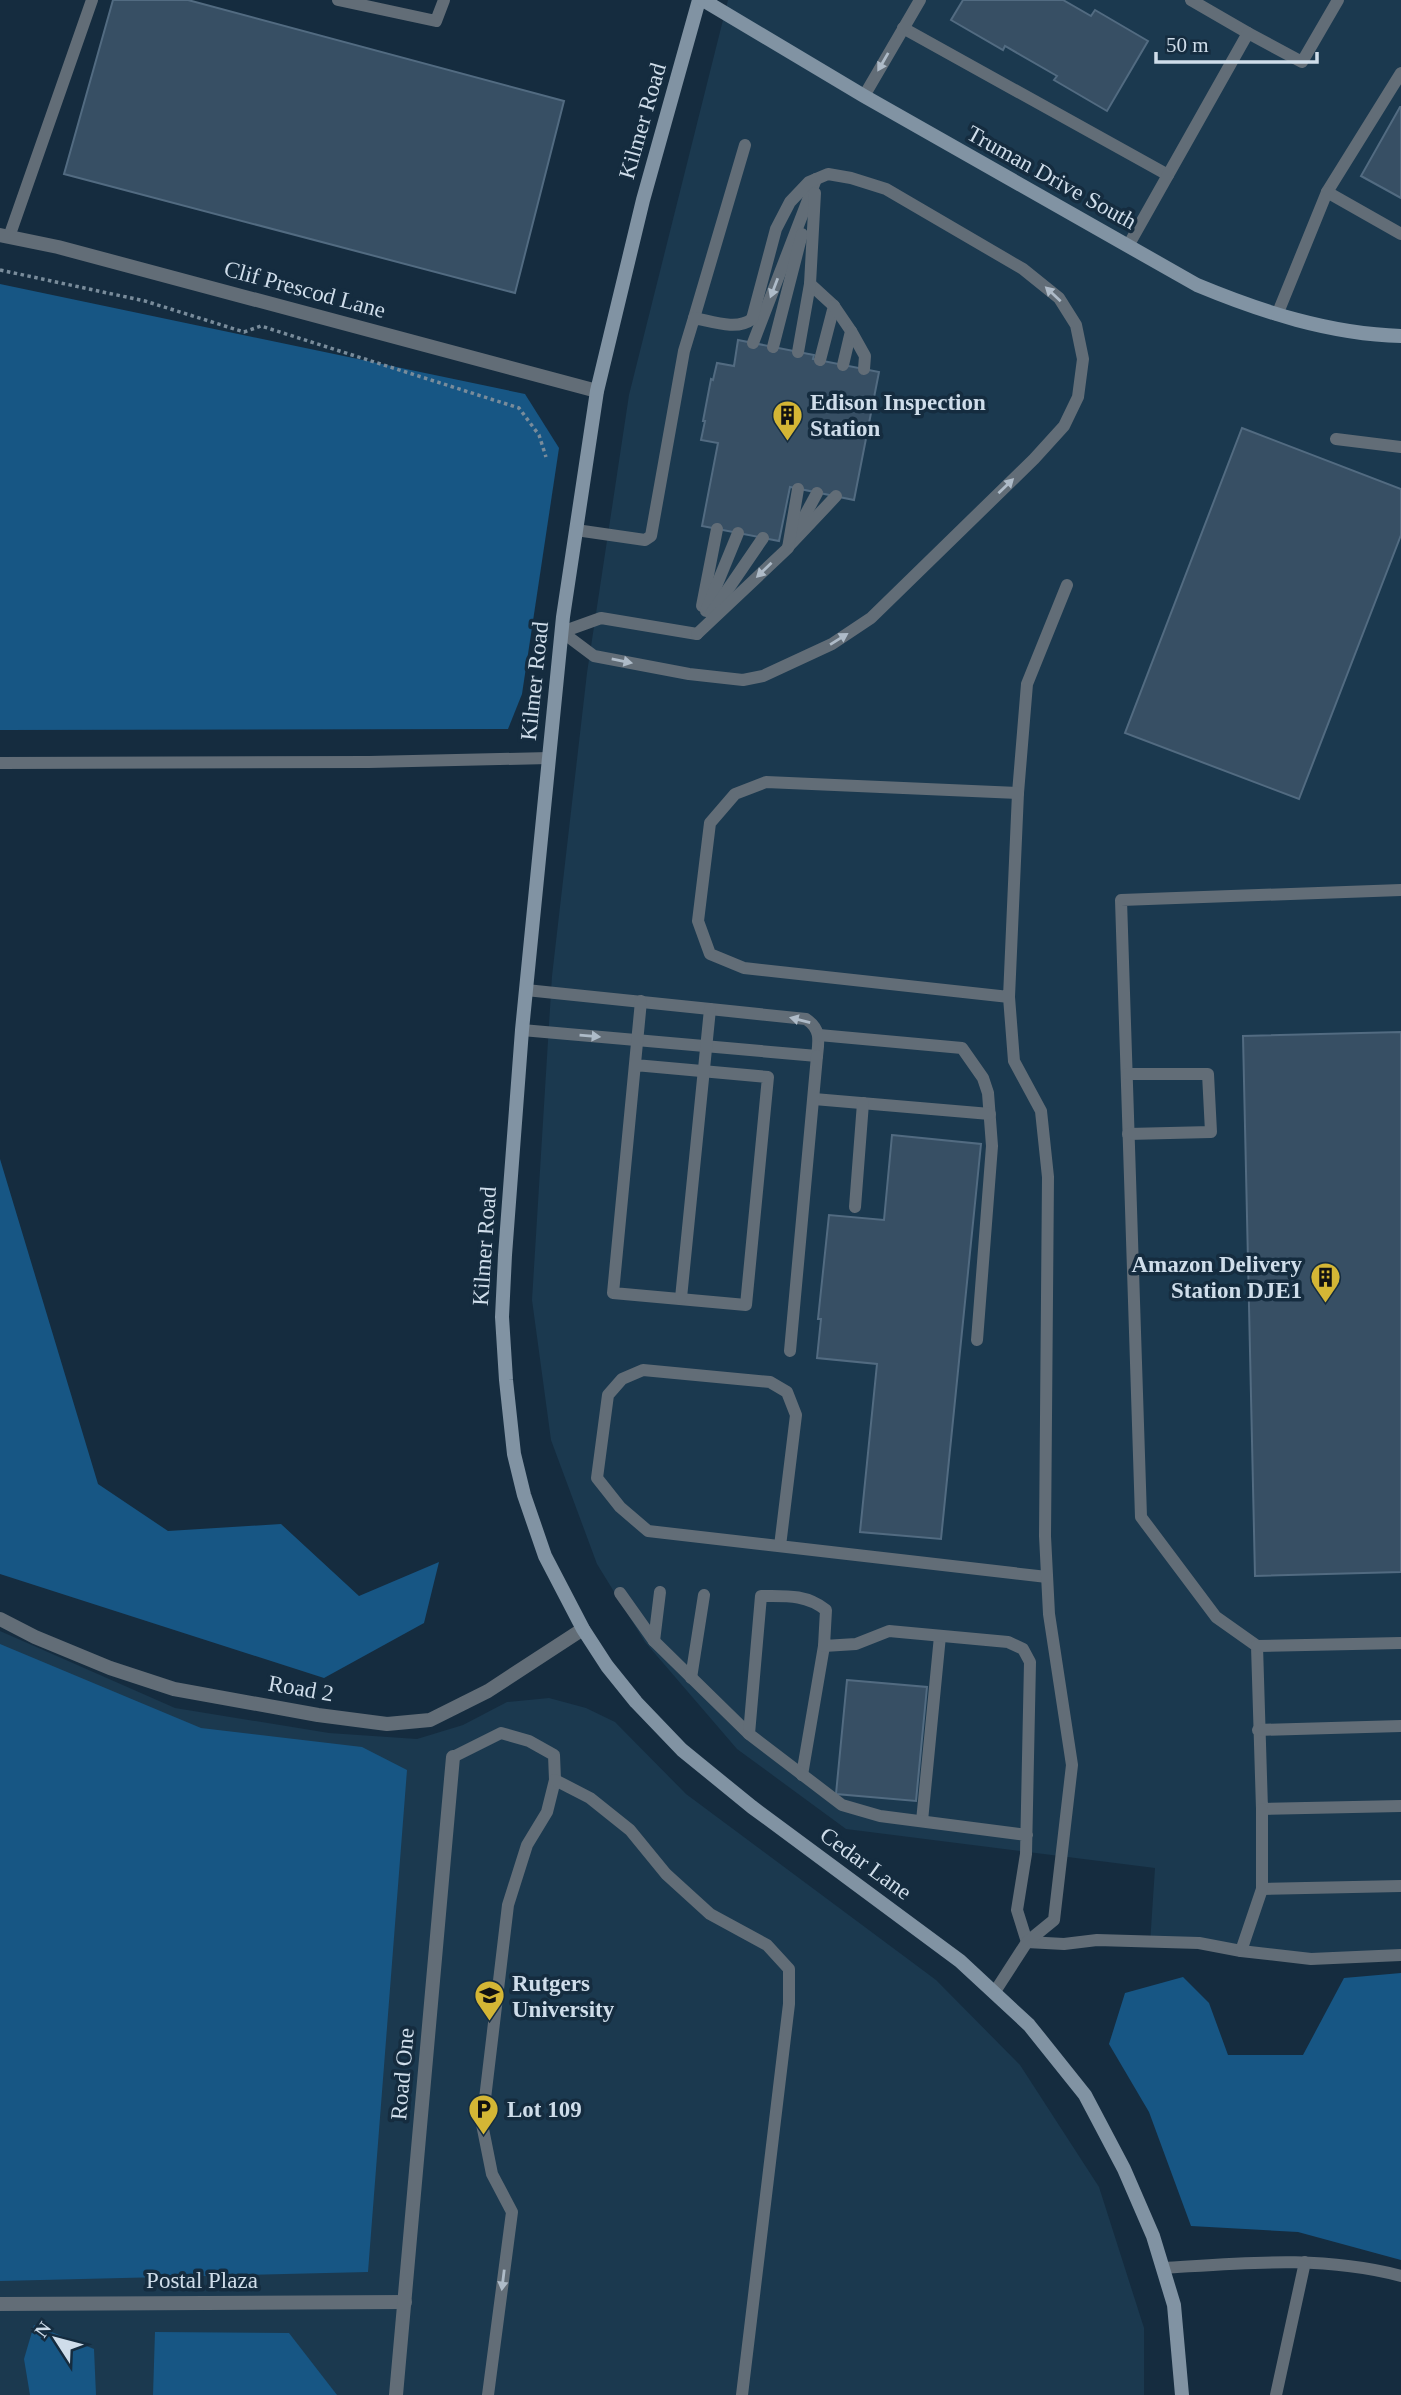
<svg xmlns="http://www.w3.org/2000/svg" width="1401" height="2395" viewBox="0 0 1401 2395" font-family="'Times New Roman',serif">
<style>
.built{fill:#1b394f}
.green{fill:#175684}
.building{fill:#374f64;stroke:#526b81;stroke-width:2}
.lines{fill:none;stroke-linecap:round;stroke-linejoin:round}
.path{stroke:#798c9b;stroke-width:3.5;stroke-dasharray:3.5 3.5;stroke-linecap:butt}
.lane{stroke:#626d77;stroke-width:12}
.street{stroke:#626d77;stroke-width:14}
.secondary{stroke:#8193a3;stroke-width:14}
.oneway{fill:#aebbc8}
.labels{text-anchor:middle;stroke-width:7;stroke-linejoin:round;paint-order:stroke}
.street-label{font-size:23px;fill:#cfddea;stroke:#152c3f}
.poi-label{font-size:23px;font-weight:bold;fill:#cfddea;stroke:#152c3f;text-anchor:start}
</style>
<rect width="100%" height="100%" fill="#152c3f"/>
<!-- built -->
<g class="built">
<polygon points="728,0 1401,0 1401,1958 1331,1960 1150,1944 1155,1868 846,1829 737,1749 645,1642 597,1564 551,1440 532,1300 552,976 587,673 629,395"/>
<polygon points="0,1631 175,1708 329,1733 417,1739 463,1725 507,1702 549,1698 586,1708 615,1722 686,1794 936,1980 1020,2065 1099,2187 1144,2328 1144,2395 0,2395"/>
</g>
<!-- green -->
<g class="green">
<polygon points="0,284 525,394 559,448 522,694 508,729 0,730"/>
<polygon points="0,1159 98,1484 168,1531 281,1524 359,1596 439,1562 424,1623 324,1678 0,1574"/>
<polygon points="0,1644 201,1728 362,1747 407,1770 368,2272 0,2281"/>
<polygon points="1401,1973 1401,2260 1298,2232 1191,2226 1149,2112 1109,2044 1125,1993 1183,1977 1209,2003 1228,2055 1303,2055 1344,1978"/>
<polygon points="34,2325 94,2349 96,2395 30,2395 24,2359"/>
<polygon points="155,2332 289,2333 337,2395 153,2395"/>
</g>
<!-- building -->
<g class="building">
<polygon points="113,0 188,0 564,101 515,293 64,174"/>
<polygon points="963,0 1063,0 1091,16 1095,10 1148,41 1107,111 1054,80 1057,76 1005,46 1003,50 951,20"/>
<polygon points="1400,107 1401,107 1401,198 1361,176"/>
<polygon points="738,340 814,355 813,359 879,372 854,500 790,487 779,541 702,526 718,443 701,440 705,421 703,421 711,379 713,380 717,363 734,366"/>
<polygon points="1242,428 1401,489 1401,535 1299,799 1125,733"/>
<polygon points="1401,1032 1401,1572 1255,1576 1243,1036"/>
<polygon points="892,1135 981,1144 941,1539 860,1532 877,1364 817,1358 821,1319 818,1319 829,1215 884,1220"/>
<polygon points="847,1680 927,1687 916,1801 836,1794"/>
</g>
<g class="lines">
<!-- path -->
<polyline class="path" points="0,270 145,301 244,332 261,326 519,408 539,435 546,457"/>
<!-- lane -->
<g class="lane">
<polyline points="338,0 436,21 444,0"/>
<polyline points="1191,0 1248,33"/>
<polyline points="903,28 1168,175"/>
<polyline points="864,96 920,0"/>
<polyline points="1327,192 1401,73"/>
<polyline points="9,237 92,0"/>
<polyline points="1128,246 1248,33 1302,62 1338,0"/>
<polyline points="810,284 834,306 820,360"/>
<polyline points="834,306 851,331 843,365"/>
<polyline points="1277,315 1327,192 1401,234"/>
<polyline points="694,318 745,145"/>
<polyline points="851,331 865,356 864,369"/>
<polyline points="753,343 816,179"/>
<polyline points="773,347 802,234"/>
<polyline points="798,352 810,284 815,193"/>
<polyline points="1336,439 1401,447"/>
<polyline points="796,532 817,493"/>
<polyline points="788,547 836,496"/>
<polyline points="702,606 717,529"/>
<polyline points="706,611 738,533"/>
<polyline points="711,614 763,538"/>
<path d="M562,632L594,656L689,674L743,680L763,676L832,644L871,618L1034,459L1064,426L1078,397L1083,359L1076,325L1059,298L1023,269L886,189L851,178L828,174L809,182L790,202L776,229L752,319C737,331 711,321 694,318L684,351L651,536L645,540L576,530"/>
<polyline points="562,632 601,618 697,634"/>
<polyline points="697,634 788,548 798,489"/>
<polyline points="0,763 369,762 549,758"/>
<polyline points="1018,793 1027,684 1067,585"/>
<polyline points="1401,890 1121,900 1141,1517 1216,1617 1257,1646 1262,1809 1401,1806"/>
<path d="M522,1030L817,1056C819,1040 821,1029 806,1019L526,990"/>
<polyline points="819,1035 962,1048 983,1078 988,1093 992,1146 977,1340"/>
<polyline points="635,1065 768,1077 746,1305 613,1293 641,1001"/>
<polyline points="1127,1074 1208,1074 1211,1132 1128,1134"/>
<polyline points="814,1099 990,1114"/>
<polyline points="855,1207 863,1103"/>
<polyline points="681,1298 710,1009"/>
<polyline points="790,1351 817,1056"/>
<polyline points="780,1546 796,1415 787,1392 770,1382 643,1370 622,1379 608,1395 597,1478 620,1507 648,1531 1047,1577"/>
<polyline points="620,1593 654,1641 749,1734"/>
<polyline points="654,1641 660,1592"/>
<polyline points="1257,1646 1401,1643"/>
<polyline points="691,1678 704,1595"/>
<polyline points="1258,1730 1401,1726"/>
<polyline points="453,1757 501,1733 529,1741 554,1755 555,1780 547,1812 527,1845 508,1905 482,2124 492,2174 512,2212 488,2395"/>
<polyline points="802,1775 824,1646"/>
<polyline points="555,1780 590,1798 630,1830 666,1874 710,1914 767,1945 789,1969 789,2004 742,2395"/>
<polyline points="922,1821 940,1636"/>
<path d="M1027,1835L880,1816L842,1805L749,1734L761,1596C785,1596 806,1594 826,1610L824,1646L856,1644L889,1631L1008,1642L1023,1649L1030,1662L1026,1854L1017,1910L1027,1942"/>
<polyline points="1262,1889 1401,1886"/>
<polyline points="1027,1942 1064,1944 1097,1940 1199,1943 1241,1951 1311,1959 1401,1955"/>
<polyline points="1241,1951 1262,1889 1262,1809"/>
<polyline points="994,1993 1027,1942 1054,1920 1072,1765 1049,1614 1045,1536 1048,1177 1041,1111 1014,1061 1009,997 744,968 710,954 698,921 710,823 735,794 766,782 1018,793 1009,997"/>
<path d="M1163,2268C1245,2263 1321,2255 1401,2276"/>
<polyline points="1276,2395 1305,2262"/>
</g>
<!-- street -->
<g class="street">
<polyline points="0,235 58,247 597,391"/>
<polyline points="0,1619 35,1637 110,1668 174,1689 318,1715 387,1724 430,1720 488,1691 583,1629"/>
<polyline points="0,2304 405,2302"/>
<polyline points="396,2395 453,1757"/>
</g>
<!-- secondary -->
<g class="secondary">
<polyline points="699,0 643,200 597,391 563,617 522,1030 505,1255 502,1317 506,1380 514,1454 524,1495 545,1556 583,1629 607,1666 636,1702 682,1750 752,1807 960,1961 1029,2025 1085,2095 1124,2169 1153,2236 1174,2305 1182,2395"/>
<path d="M703,0L864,96L1197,285C1262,312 1330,334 1401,336"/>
</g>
</g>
<!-- one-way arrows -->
<defs><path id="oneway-solid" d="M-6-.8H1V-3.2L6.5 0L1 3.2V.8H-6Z" transform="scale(1.75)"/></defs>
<g class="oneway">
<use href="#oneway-solid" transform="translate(883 62) rotate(120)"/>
<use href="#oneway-solid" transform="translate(774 288) rotate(111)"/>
<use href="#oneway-solid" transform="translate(1053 294) rotate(-137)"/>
<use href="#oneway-solid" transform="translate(1006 486) rotate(-44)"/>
<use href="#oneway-solid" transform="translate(764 570) rotate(136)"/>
<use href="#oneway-solid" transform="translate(839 639) rotate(-32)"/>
<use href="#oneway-solid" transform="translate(622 661) rotate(11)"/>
<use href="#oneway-solid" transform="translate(800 1020) rotate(-166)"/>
<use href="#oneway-solid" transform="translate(590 1036) rotate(5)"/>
<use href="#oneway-solid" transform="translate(503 2280) rotate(97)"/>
</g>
<!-- icons -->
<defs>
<symbol id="building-pin" viewBox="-11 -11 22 30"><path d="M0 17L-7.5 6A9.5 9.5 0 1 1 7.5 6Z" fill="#d4b635" stroke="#152c3f"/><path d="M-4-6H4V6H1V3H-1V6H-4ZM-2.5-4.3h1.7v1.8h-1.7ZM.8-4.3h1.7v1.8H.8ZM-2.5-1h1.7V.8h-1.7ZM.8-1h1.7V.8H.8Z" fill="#111"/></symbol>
<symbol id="university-pin" viewBox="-11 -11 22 30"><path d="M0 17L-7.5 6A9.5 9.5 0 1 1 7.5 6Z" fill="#d4b635" stroke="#152c3f"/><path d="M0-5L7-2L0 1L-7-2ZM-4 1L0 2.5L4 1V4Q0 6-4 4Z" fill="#111"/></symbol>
<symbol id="parking-pin" viewBox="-11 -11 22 30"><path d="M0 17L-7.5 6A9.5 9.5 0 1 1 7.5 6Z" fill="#d4b635" stroke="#152c3f"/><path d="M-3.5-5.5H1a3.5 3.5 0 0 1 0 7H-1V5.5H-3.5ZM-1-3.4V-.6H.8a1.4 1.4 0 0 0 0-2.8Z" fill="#111"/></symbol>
</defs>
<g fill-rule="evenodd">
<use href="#building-pin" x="770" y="398" width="35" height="47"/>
<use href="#building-pin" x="1308" y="1260" width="35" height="47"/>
<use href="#university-pin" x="472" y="1978" width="35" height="47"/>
<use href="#parking-pin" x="466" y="2092" width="35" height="47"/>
</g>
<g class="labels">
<!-- street labels -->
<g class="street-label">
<text transform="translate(642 121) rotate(-74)" y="8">Kilmer Road</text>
<text transform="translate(1052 177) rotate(29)" y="8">Truman Drive South</text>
<text transform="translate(305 289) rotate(15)" y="8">Clif Prescod Lane</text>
<text transform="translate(534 681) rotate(-84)" y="8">Kilmer Road</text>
<text transform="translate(484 1246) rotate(-86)" y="8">Kilmer Road</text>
<text transform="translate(301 1688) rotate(10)" y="8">Road 2</text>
<text transform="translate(866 1863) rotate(36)" y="8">Cedar Lane</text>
<text transform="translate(402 2074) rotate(-85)" y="8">Road One</text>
<text x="202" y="2288">Postal Plaza</text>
</g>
<!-- poi labels -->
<g class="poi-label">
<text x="810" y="410">Edison Inspection<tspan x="810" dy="26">Station</tspan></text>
<text x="1302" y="1272" text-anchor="end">Amazon Delivery<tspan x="1302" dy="26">Station DJE1</tspan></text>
<text x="512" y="1991">Rutgers<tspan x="512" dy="26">University</tspan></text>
<text x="507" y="2117">Lot 109</text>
</g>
</g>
<!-- north arrow -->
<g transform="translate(56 2339) rotate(306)" stroke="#152c3f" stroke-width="5" paint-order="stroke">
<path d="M0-5L12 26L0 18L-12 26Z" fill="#cfddea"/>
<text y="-10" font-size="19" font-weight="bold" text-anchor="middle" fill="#cfddea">N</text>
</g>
<!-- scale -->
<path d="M1156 52v10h161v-10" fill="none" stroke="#cfddea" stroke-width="3.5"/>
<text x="1166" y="52" font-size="21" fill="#cfddea" stroke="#152c3f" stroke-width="5" paint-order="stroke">50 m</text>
</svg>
